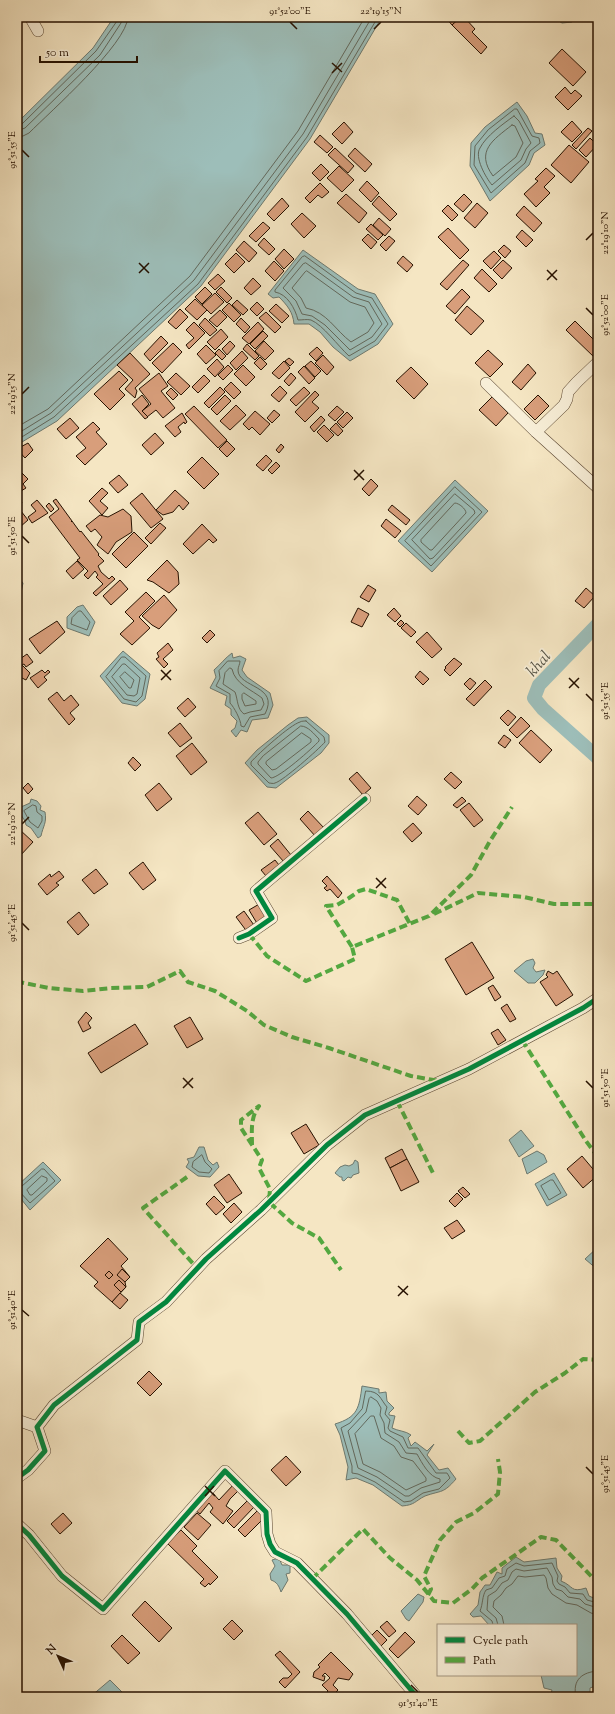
<svg xmlns="http://www.w3.org/2000/svg" width="615" height="1714" viewBox="0 0 615 1714" font-family="'Sorts Mill Goudy',serif">
<style>
.water{fill:#9dbeb9;stroke:#6d796f}
.lines{fill:none;stroke-linecap:round;stroke-linejoin:round}
.shore{stroke:#62685c;stroke-width:1}
.canal{stroke:#9dbeb9;stroke-width:14}
.building{fill:#d89e7b;stroke:#261100}
.minor-casing{stroke:#5a4631;stroke-width:12}
.minor{stroke:#f8efd8;stroke-width:11}
.quiet{stroke:#53a840;stroke-width:4;stroke-dasharray:8 4;stroke-linecap:butt}
.cycleway-casing{stroke:#f8efd8;stroke-width:8}
.cycleway{stroke:#00873e;stroke-width:5}
.ticks{fill:none;stroke:#261100;stroke-width:1.5}
.labels{text-anchor:middle;stroke-width:3.5;stroke-linejoin:round;paint-order:stroke}
.water-label{font-size:16px;font-style:italic;fill:#504e41;stroke:#f8efd8}
.neatline{fill:none;stroke:#261100;stroke-width:1.5}
.ticks-label{font-size:10px;text-anchor:middle;fill:#261100}
</style>
<rect width="100%" height="100%" fill="#f5e6c3"/>
<filter id="stains"><feTurbulence type="fractalNoise" baseFrequency=".005" numOctaves="4"/><feColorMatrix values="0 0 0 0 .2 0 0 0 0 .09 0 0 0 0 .02 0 0 0 .5 -.17"/></filter>
<radialGradient id="worn" r=".72"><stop offset=".6" stop-color="#630" stop-opacity="0"/><stop offset="1" stop-color="#630" stop-opacity=".3"/></radialGradient>
<!-- water -->
<g class="water">
<polygon points="114,17 382,17 310,139 201,286 57,421 17,445 17,123 93,48"/>
<polygon points="552,17 575,17 576,18 572,22 562,23"/>
<polygon points="517,102 527,116 535,133 542,134 545,145 534,153 529,165 490,201 470,166 471,143 485,127"/>
<path d="M303,250L358,289L375,294L393,324L378,344L350,361L333,347L320,332L309,324H294C293,312 287,305 279,297L273,298L268,294Z"/>
<polygon points="455,480 488,511 432,572 398,541"/>
<polygon points="17,576 23,583 21,593 17,594"/>
<polygon points="83,605 95,622 89,636 67,628 67,617 77,607"/>
<polygon points="123,651 150,674 145,699 137,706 122,703 100,676"/>
<path d="M232,653L233,658L240,656L246,659L242,670L247,677L270,693L273,705L268,718L252,720L247,732L241,730L236,737L231,731L235,728L237,721L231,715V709L225,705L227,696L210,688L216,677L214,670C221,664 225,658 232,653Z"/>
<polygon points="307,717 329,735 329,743 321,753 276,788 267,787 245,763 257,750 288,725 298,718"/>
<path d="M31,799L37,801L41,806L40,810L45,812C47,823 43,826 41,836L38,838L31,828L26,825L25,821L19,812L21,807L30,803Z"/>
<polygon points="533,959 535,963 533,968 536,972 545,970 543,975 535,983 528,983 514,971 526,961"/>
<polygon points="521,1130 534,1146 519,1157 509,1140"/>
<polygon points="199,1147 204,1147 208,1160 213,1165 217,1162 219,1167 210,1177 198,1176 186,1167 189,1162 187,1159 194,1157"/>
<polygon points="537,1151 544,1155 547,1162 527,1174 522,1159"/>
<polygon points="355,1160 358,1162 359,1173 353,1175 351,1178 348,1177 344,1181 342,1180 342,1177 340,1177 335,1173 340,1167 345,1165 349,1166 353,1164"/>
<polygon points="43,1162 61,1180 30,1210 17,1194 17,1186"/>
<polygon points="554,1173 567,1195 547,1206 535,1184"/>
<polygon points="598,1247 598,1270 585,1259"/>
<path d="M362,1386L379,1389V1393L386,1392L387,1401L394,1408L389,1413V1415L395,1416L392,1428C398,1431 406,1431 411,1435L408,1438L411,1446L415,1442L427,1451L434,1444L427,1455L439,1470L448,1468L456,1479C443,1494 442,1490 425,1496C415,1501 415,1505 402,1506L373,1485L356,1478L346,1480L348,1467L340,1435L335,1424C358,1417 359,1408 362,1386Z"/>
<path d="M516,1557L524,1562L556,1558L557,1568L562,1576L561,1581C574,1586 570,1593 586,1588L589,1596L596,1599L598,1604V1685L590,1688V1693L595,1694L594,1697H550L552,1690L544,1688L541,1675H576V1625H489L481,1616L473,1617L470,1614L478,1605L480,1592L485,1585H490L497,1572L502,1574V1568Z"/>
<path d="M279,1558L282,1565H290V1573L286,1574L288,1580L281,1592C279,1586 277,1582 271,1580L270,1574L275,1566L272,1560Z"/>
<polygon points="418,1594 424,1597 423,1602 409,1621 406,1619 401,1611"/>
<polygon points="110,1680 127,1697 90,1697"/>
</g>
<g class="lines">
<!-- shore -->
<g class="shore">
<polygon points="515,109 517,109 532,136 539,138 540,143 530,151 525,163 491,193 474,165 475,146 488,130"/>
<path d="M514,116L519,121L531,143L526,149L521,160L492,185C486,178 474,157 480,148C486,136 503,124 514,116Z"/>
<path d="M512,125L515,126L523,143L516,157L493,176C475,151 493,140 512,125Z"/>
<polyline points="17,126 22,124 96,51 117,21 117,17"/>
<polyline points="17,131 25,128 100,55 121,23 122,17"/>
<path d="M17,137L23,136L29,133C50,112 127,44 128,17"/>
<path d="M305,256L356,293L372,298L388,324L375,341L349,356C338,346 323,325 311,320C307,319 302,320 298,320C295,308 287,294 275,292V290L302,257Z"/>
<polygon points="306,263 353,297 369,302 382,324 372,337 350,350 325,325 312,316 302,314 296,301 283,288 303,264"/>
<path d="M307,271L350,302L365,307L374,323L368,332L351,342C335,330 327,312 306,308L301,298L292,288L305,272Z"/>
<polyline points="17,427 48,409 190,276 298,131 365,17"/>
<polyline points="17,434 51,413 194,280 303,134 372,17"/>
<polyline points="17,440 54,417 198,284 307,137 378,17"/>
<polygon points="455,487 482,512 431,566 405,541"/>
<polygon points="455,494 474,510 475,513 433,558 430,559 412,540"/>
<path d="M455,503C459,503 466,509 466,513L432,550H430L421,542V540Z"/>
<polygon points="79,611 81,611 90,622 87,630 71,624 72,618"/>
<polygon points="122,657 125,657 146,676 142,696 136,702 124,699 106,677"/>
<path d="M228,661H240C240,664 238,667 238,670C238,688 280,685 265,714L250,717L244,727L241,726C241,720 234,707 230,703V694L216,686L220,678L219,671Z"/>
<polygon points="123,664 125,664 140,678 137,694 134,696 127,695 112,677"/>
<path d="M230,668L232,669C235,684 252,690 262,698L264,704L261,710L250,712L244,714C237,709 238,700 235,692L223,684L225,673Z"/>
<polygon points="125,672 134,680 131,688 129,688 120,677"/>
<polygon points="244,693 256,701 256,704 245,706 242,699 242,695"/>
<path d="M306,721L324,737L325,742C319,749 283,781 275,783C274,784 270,783 269,783L251,765V762C259,753 290,725 300,722C301,721 305,721 306,721Z"/>
<path d="M301,726C308,726 314,734 319,739V741C313,748 279,778 271,778L258,764V762L263,756Z"/>
<polygon points="302,733 311,739 311,742 276,769 272,770 266,764 266,762"/>
<polygon points="33,805 36,806 37,812 42,816 42,821 38,828 30,822 24,811"/>
<polygon points="202,1155 205,1162 212,1169 209,1173 199,1172 192,1167 193,1162"/>
<polygon points="42,1169 44,1169 55,1181 30,1203 18,1190"/>
<polygon points="42,1176 47,1178 47,1181 32,1195 30,1195 27,1190"/>
<polygon points="551,1180 553,1180 561,1193 549,1200 541,1186"/>
<path d="M366,1391C380,1391 380,1399 387,1407L385,1414L390,1420L388,1428L390,1431L403,1437L408,1448H418L436,1473H447L450,1478L439,1489L423,1493L411,1501L404,1502L375,1482L358,1474L352,1473V1466L341,1428L350,1423L362,1409Z"/>
<path d="M371,1397L377,1401L381,1408L380,1415L384,1423L385,1433L399,1442L406,1453L417,1454C422,1463 429,1477 440,1479V1482L421,1488L409,1496H405L377,1477L358,1468L348,1431L366,1412L369,1399Z"/>
<polygon points="371,1416 374,1416 381,1438 394,1446 401,1457 413,1461 426,1478 426,1481 406,1490 380,1472 363,1464 355,1434"/>
<path d="M493,1625L492,1621L480,1611C483,1604 482,1596 486,1590L492,1588L499,1578L505,1576L507,1569L516,1563L524,1566L552,1563L558,1576L557,1581L559,1584L565,1587L570,1593L583,1594L587,1600L598,1603"/>
<polyline points="498,1625 496,1618 487,1610 488,1596 496,1591 502,1583 508,1580 512,1572 516,1569 524,1571 547,1568 552,1577 553,1584 556,1589 562,1591 568,1597 580,1599 585,1604 598,1608"/>
<polyline points="504,1625 502,1616 493,1607 494,1601 501,1595 506,1588 512,1584 518,1576 525,1577 544,1575 546,1578 548,1588 552,1594 566,1603 577,1605 591,1613 598,1615"/>
<path d="M576,1697C572,1680 582,1672 598,1671"/>
</g>
<!-- canal -->
<polyline class="canal" points="598,624 539,685 534,698 543,709 598,758"/>
</g>
<!-- building -->
<g class="building">
<polygon points="445,17 461,17 452,25"/>
<polygon points="461,17 464,17 475,29 472,32 487,47 481,54 452,25"/>
<polygon points="562,49 586,72 573,86 549,63"/>
<polygon points="565,87 571,94 575,90 582,96 568,110 555,97"/>
<polygon points="572,121 582,132 572,142 561,132"/>
<polygon points="344,122 353,132 342,144 332,134"/>
<polygon points="588,128 592,131 576,149 572,145"/>
<polygon points="320,135 333,147 327,153 314,142"/>
<polygon points="590,138 597,145 586,157 579,150"/>
<polygon points="569,145 589,162 571,183 551,165"/>
<polygon points="335,148 354,166 348,173 328,155"/>
<polygon points="355,148 372,164 365,172 348,156"/>
<polygon points="321,164 329,172 320,181 312,173"/>
<polygon points="339,166 354,180 342,192 327,178"/>
<polygon points="546,168 555,176 544,187 550,193 536,207 524,194 538,181 535,179"/>
<polygon points="367,181 379,193 371,202 359,190"/>
<polygon points="320,183 329,192 322,198 318,195 310,203 305,198"/>
<polygon points="346,194 367,213 359,223 337,203"/>
<polygon points="464,194 472,202 463,212 454,204"/>
<polygon points="379,196 397,214 390,221 372,204"/>
<polygon points="282,198 289,206 274,221 267,214"/>
<polygon points="477,203 488,213 475,228 464,218"/>
<polygon points="448,205 458,215 452,221 442,211"/>
<polygon points="524,206 542,223 534,232 516,215"/>
<polygon points="302,213 316,226 304,238 291,224"/>
<polygon points="379,218 391,229 385,236 373,225"/>
<polygon points="263,222 270,228 256,242 249,236"/>
<polygon points="371,224 383,235 378,240 366,229"/>
<polygon points="448,228 469,250 460,259 438,237"/>
<polygon points="522,230 533,240 526,247 516,237"/>
<polygon points="368,234 377,242 371,249 362,240"/>
<polygon points="389,236 395,241 386,251 380,245"/>
<polygon points="264,238 275,249 269,255 258,245"/>
<polygon points="244,241 257,253 249,262 236,250"/>
<polygon points="504,245 511,251 505,258 498,251"/>
<polygon points="284,249 294,259 284,269 275,259"/>
<polygon points="494,251 501,258 491,269 483,261"/>
<polygon points="236,253 245,262 234,273 225,264"/>
<polygon points="403,256 413,265 407,272 397,263"/>
<polygon points="463,260 469,265 447,290 440,284"/>
<polygon points="503,260 512,268 502,279 493,270"/>
<polygon points="274,261 284,271 275,281 265,271"/>
<polygon points="482,269 497,284 489,292 474,278"/>
<polygon points="218,274 225,281 215,290 208,283"/>
<polygon points="253,278 261,286 251,295 244,288"/>
<polygon points="205,287 212,294 202,304 195,297"/>
<polygon points="221,287 232,298 227,303 216,292"/>
<polygon points="462,289 470,297 455,314 446,306"/>
<polygon points="215,293 224,302 211,314 202,305"/>
<polygon points="195,299 207,310 197,320 185,309"/>
<polygon points="237,300 248,310 243,315 232,305"/>
<polygon points="257,302 264,309 257,316 250,309"/>
<polygon points="229,303 241,315 234,322 222,310"/>
<polygon points="276,304 289,316 282,323 269,311"/>
<polygon points="467,306 484,321 471,335 455,320"/>
<polygon points="180,309 188,317 176,329 168,322"/>
<polygon points="220,310 227,317 217,327 209,320"/>
<polygon points="266,312 281,327 275,333 259,318"/>
<polygon points="205,318 217,330 210,336 199,325"/>
<polygon points="241,318 250,327 245,333 236,324"/>
<polygon points="575,321 598,344 598,355 595,358 566,330"/>
<polygon points="194,322 205,333 189,349 186,345 194,338 186,330"/>
<polygon points="258,322 264,329 249,344 242,338"/>
<polygon points="221,329 228,337 215,350 207,342"/>
<polygon points="263,331 268,336 255,349 250,344"/>
<polygon points="161,336 168,343 150,361 144,354"/>
<polygon points="230,341 235,346 227,355 222,349"/>
<polygon points="264,341 274,351 265,360 255,351"/>
<polygon points="173,343 182,352 162,373 152,363"/>
<polygon points="247,344 259,356 255,360 243,349"/>
<polygon points="206,345 216,355 206,364 197,354"/>
<polygon points="317,347 323,353 316,361 309,354"/>
<polygon points="219,349 226,356 222,360 215,353"/>
<polygon points="488,350 503,364 490,377 475,363"/>
<polygon points="242,351 248,358 236,370 230,363"/>
<polygon points="130,353 150,374 135,388 137,391 135,398 125,389 133,380 117,365"/>
<polygon points="323,355 334,367 327,375 315,363"/>
<polygon points="260,357 267,364 261,370 254,363"/>
<polygon points="289,358 294,362 290,366 285,361"/>
<polygon points="217,359 224,367 215,377 207,369"/>
<polygon points="284,361 290,368 279,379 272,373"/>
<polygon points="311,361 321,371 315,377 305,366"/>
<polygon points="528,364 536,373 521,390 512,382"/>
<polygon points="228,365 233,370 223,380 218,375"/>
<polygon points="243,365 255,377 246,386 234,374"/>
<polygon points="304,366 315,378 309,384 298,372"/>
<polygon points="411,367 428,384 414,399 396,381"/>
<polygon points="119,371 128,380 119,389 125,395 110,410 94,394"/>
<polygon points="159,373 168,386 161,391 175,408 163,418 156,410 147,417 142,411 151,404 139,389"/>
<polygon points="176,373 190,386 181,395 167,382"/>
<polygon points="291,373 296,378 289,386 284,381"/>
<polygon points="204,375 210,381 198,393 192,387"/>
<polygon points="231,382 241,392 234,399 224,389"/>
<polygon points="280,386 287,393 279,402 271,395"/>
<polygon points="220,387 225,392 209,408 204,403"/>
<polygon points="304,387 310,393 296,406 290,400"/>
<polygon points="171,388 178,395 173,400 166,393"/>
<polygon points="315,391 319,395 312,402 319,408 305,422 295,412"/>
<polygon points="142,395 149,404 142,411 148,417 145,419 132,404"/>
<polygon points="225,395 231,401 217,415 211,409"/>
<polygon points="538,395 549,406 535,420 524,409"/>
<polygon points="492,397 508,413 496,426 479,410"/>
<polygon points="236,405 246,415 230,430 220,421"/>
<polygon points="194,406 227,440 218,448 185,414"/>
<polygon points="337,406 344,412 335,421 328,415"/>
<polygon points="274,410 280,415 272,423 267,418"/>
<polygon points="255,411 270,424 260,435 252,427 249,430 243,424"/>
<polygon points="347,412 353,418 343,428 337,422"/>
<polygon points="182,413 187,422 185,424 184,422 178,427 181,432 175,437 165,426"/>
<polygon points="321,416 325,420 314,432 310,427"/>
<polygon points="70,418 79,428 66,439 57,429"/>
<polygon points="93,422 100,429 96,432 107,444 85,465 76,456 86,448 76,437"/>
<polygon points="336,423 343,431 338,436 330,429"/>
<polygon points="324,425 334,435 327,442 317,432"/>
<polygon points="155,433 164,443 151,455 142,445"/>
<polygon points="227,441 235,449 227,457 219,449"/>
<polygon points="28,443 33,450 25,458 17,449"/>
<polygon points="281,444 284,447 279,453 276,450"/>
<polygon points="266,455 272,461 263,471 256,465"/>
<polygon points="202,457 219,474 204,489 187,472"/>
<polygon points="276,462 280,466 272,474 268,470"/>
<polygon points="18,469 28,479 23,484 26,488 21,491 17,486 17,470"/>
<polygon points="119,475 128,485 118,493 109,483"/>
<polygon points="371,479 378,486 369,496 362,489"/>
<polygon points="102,488 108,493 100,501 108,508 102,515 89,501"/>
<polygon points="175,490 189,503 183,510 179,505 173,512 163,515 156,510"/>
<polygon points="142,493 163,519 151,528 130,503"/>
<polygon points="17,494 22,503 17,506 28,520 20,527 17,523"/>
<polygon points="56,499 72,521 71,522 72,521 80,532 81,531 99,554 98,555 104,561 98,566 101,572 109,579 112,576 115,579 96,596 93,593 103,584 96,577 98,575 95,571 88,579 84,575 88,571 77,560 80,558 49,517 59,509 53,501"/>
<polygon points="37,500 48,513 32,523 28,517 36,511 31,505"/>
<polygon points="49,503 54,509 51,512 46,506"/>
<polygon points="392,505 410,520 406,525 388,510"/>
<polygon points="123,509 131,516 132,532 116,542 108,554 97,545 102,537 95,529 91,532 86,526 100,515 108,517"/>
<polygon points="386,519 401,531 395,538 381,526"/>
<polygon points="160,523 166,528 151,544 145,538"/>
<polygon points="202,524 217,540 213,543 209,539 193,554 183,544"/>
<polygon points="134,532 148,546 126,568 112,554"/>
<polygon points="167,560 178,572 179,584 169,593 153,582 147,580"/>
<polygon points="77,561 84,569 73,579 66,571"/>
<polygon points="120,580 128,589 111,605 103,596"/>
<polygon points="368,585 376,590 369,602 360,597"/>
<polygon points="586,588 595,596 584,608 575,601"/>
<polygon points="146,592 155,601 139,617 150,628 132,645 120,634 134,621 125,612"/>
<polygon points="164,595 177,610 159,629 152,625 142,616"/>
<polygon points="358,608 369,614 362,627 351,622"/>
<polygon points="394,608 401,616 395,622 387,615"/>
<polygon points="401,620 404,623 400,627 397,624"/>
<polygon points="57,621 65,632 40,654 29,639"/>
<polygon points="406,623 416,632 411,637 401,628"/>
<polygon points="210,630 215,635 207,643 202,638"/>
<polygon points="427,632 442,649 432,658 416,642"/>
<polygon points="168,643 173,650 163,659 168,664 164,668 156,659 159,657 157,653"/>
<polygon points="27,654 33,662 26,667 24,664 22,665 30,673 26,680 18,676 19,672 17,669 17,661 19,662 21,660 20,659"/>
<polygon points="454,658 462,664 450,676 444,670 446,668 445,667"/>
<polygon points="42,670 45,673 48,670 50,672 44,677 47,680 38,688 30,678"/>
<polygon points="420,671 429,679 423,685 415,677"/>
<polygon points="470,678 476,683 470,690 464,684"/>
<polygon points="485,680 492,687 474,706 466,699"/>
<polygon points="57,692 64,701 71,695 79,705 70,713 75,719 69,725 48,699"/>
<polygon points="188,698 196,707 185,717 177,708"/>
<polygon points="508,710 516,717 508,726 500,718"/>
<polygon points="521,717 530,726 517,738 509,730"/>
<polygon points="180,723 192,738 180,747 168,733"/>
<polygon points="531,730 552,750 540,763 519,743"/>
<polygon points="504,735 511,740 505,748 498,743"/>
<polygon points="192,743 207,762 191,775 176,756"/>
<polygon points="133,757 141,765 135,771 128,763"/>
<polygon points="357,772 371,788 363,795 349,779"/>
<polygon points="451,772 462,782 455,789 444,779"/>
<polygon points="28,783 33,789 28,794 23,788"/>
<polygon points="159,783 172,799 157,811 145,795"/>
<polygon points="417,796 427,805 418,815 408,806"/>
<polygon points="462,797 466,801 457,808 453,805"/>
<polygon points="469,803 483,820 474,827 460,810"/>
<polygon points="308,811 325,829 316,837 300,819"/>
<polygon points="258,812 277,834 264,845 245,823"/>
<polygon points="413,823 422,833 412,842 403,832"/>
<polygon points="19,829 33,842 19,857 17,854 17,831"/>
<polygon points="278,839 291,855 284,862 270,846"/>
<polygon points="275,860 279,865 266,876 261,870"/>
<polygon points="143,862 156,880 143,890 129,873"/>
<polygon points="96,869 108,884 94,894 82,880"/>
<polygon points="59,871 64,877 56,883 59,885 47,895 38,884 50,874 51,877"/>
<polygon points="327,876 342,893 338,898 330,889 327,891 324,888 327,886 322,881"/>
<polygon points="261,903 270,918 258,925 249,910"/>
<polygon points="244,911 256,928 248,933 236,917"/>
<polygon points="79,912 89,925 78,935 67,922"/>
<polygon points="472,942 494,978 466,995 445,959"/>
<polygon points="548,971 553,974 557,971 573,995 556,1006 540,982 548,977 546,975"/>
<polygon points="493,985 501,997 495,1001 488,988"/>
<polygon points="507,1004 516,1019 510,1022 501,1008"/>
<polygon points="86,1012 92,1018 88,1023 91,1028 83,1032 78,1022"/>
<polygon points="190,1017 203,1039 187,1048 174,1026"/>
<polygon points="135,1024 148,1044 101,1073 88,1053"/>
<polygon points="498,1029 506,1040 498,1045 491,1033"/>
<polygon points="306,1124 319,1145 304,1154 291,1133"/>
<polygon points="402,1149 407,1159 390,1168 385,1158"/>
<polygon points="582,1156 598,1175 583,1188 567,1169"/>
<polygon points="407,1159 419,1182 401,1191 390,1168"/>
<polygon points="229,1174 242,1193 227,1203 214,1185"/>
<polygon points="463,1187 470,1194 465,1198 458,1191"/>
<polygon points="457,1193 463,1199 455,1207 449,1201"/>
<polygon points="214,1196 225,1207 216,1215 206,1204"/>
<polygon points="234,1203 242,1212 231,1223 223,1214"/>
<polygon points="457,1220 465,1231 452,1239 444,1228"/>
<polygon points="108,1238 128,1259 121,1266 130,1277 125,1282 126,1287 112,1302 94,1286 98,1282 80,1266"/>
<polygon points="122,1269 130,1277 125,1282 117,1275"/>
<polygon points="109,1271 113,1275 109,1279 105,1275"/>
<polygon points="119,1280 126,1287 121,1292 114,1285"/>
<polygon points="120,1293 128,1300 120,1309 112,1302"/>
<polygon points="149,1371 162,1384 150,1396 137,1383"/>
<polygon points="286,1456 301,1472 286,1486 271,1470"/>
<polygon points="235,1483 240,1489 230,1499 226,1506 233,1511 223,1524 210,1512 213,1508 209,1503 200,1514 195,1510 211,1491 219,1500"/>
<polygon points="247,1501 254,1507 234,1528 227,1521"/>
<polygon points="257,1511 264,1518 245,1537 238,1530"/>
<polygon points="63,1513 72,1523 60,1534 51,1524"/>
<polygon points="197,1513 211,1525 198,1540 184,1527"/>
<polygon points="181,1530 197,1546 192,1551 218,1577 210,1585 209,1583 205,1587 200,1583 204,1579 167,1543"/>
<polygon points="145,1601 172,1628 159,1642 132,1615"/>
<polygon points="232,1620 243,1631 234,1640 223,1629"/>
<polygon points="387,1621 396,1631 389,1637 380,1627"/>
<polygon points="377,1630 387,1640 381,1646 371,1636"/>
<polygon points="405,1632 415,1642 398,1658 389,1649"/>
<polygon points="122,1635 140,1653 128,1664 111,1646"/>
<polygon points="280,1651 300,1672 285,1688 279,1682 283,1678 288,1678 292,1674 275,1655"/>
<polygon points="331,1652 353,1674 349,1680 338,1678 333,1685 338,1690 331,1697 323,1697 328,1691 322,1685 330,1678 325,1673 322,1676 325,1676 324,1681 313,1677 314,1672 320,1667 318,1665"/>
</g>
<g class="lines">
<defs>
<g id="minor">
<polyline points="30,17 38,31"/>
<polyline points="486,383 536,432 598,488"/>
<polyline points="536,432 564,405 567,399 568,392 577,382 598,362"/>
<polyline points="239,938 249,934 272,918 256,891 365,799"/>
<polyline points="17,1420 37,1427"/>
<polyline points="17,1478 28,1470 45,1451 37,1427 54,1405 137,1340 139,1322 166,1302 206,1259 261,1210 327,1145 365,1115 469,1069 583,1008 598,998"/>
<polyline points="17,1524 29,1535 62,1576 103,1609 225,1471 266,1512 267,1534 270,1544 275,1552 297,1563 347,1614 417,1697"/>
</g>
</defs>
<!-- minor casing -->
<use href="#minor" class="minor-casing"/>
<!-- minor -->
<use href="#minor" class="minor"/>
<!-- quiet -->
<g class="quiet">
<polyline points="434,914 478,893 524,897 554,904 598,904"/>
<polyline points="249,934 267,956 306,981 355,959 352,947 429,916 471,875 490,841 512,807"/>
<polyline points="352,947 326,906 337,905 349,898 359,891 366,889 397,900 410,924"/>
<polyline points="17,984 19,982 49,988 83,991 111,988 147,987 180,971 188,982 215,991 247,1011 264,1025 292,1037 329,1048 411,1076 439,1081"/>
<polyline points="522,1040 586,1141 598,1157"/>
<polyline points="397,1101 433,1173"/>
<path d="M252,1145C252,1131 250,1118 259,1106L241,1120V1128L262,1160L259,1168L270,1189L269,1202L292,1223L319,1238L341,1270"/>
<polyline points="187,1177 143,1208 197,1268"/>
<polyline points="458,1431 469,1443 480,1441 535,1392 565,1373 583,1359 598,1360"/>
<polyline points="312,1579 363,1529 390,1558 417,1580 434,1601 453,1603 472,1589 482,1578 541,1537 556,1540 598,1583"/>
<polyline points="428,1595 431,1589 424,1576 440,1540 456,1522 474,1513 498,1494 500,1472 498,1459"/>
</g>
<defs>
<g id="cycleway">
<polyline points="239,938 249,934 272,918 256,891 365,799"/>
<polyline points="17,1478 28,1470 45,1451 37,1427 54,1405 137,1340 139,1322 166,1302 206,1259 261,1210 327,1145 365,1115 469,1069 583,1008 598,998"/>
<polyline points="17,1524 29,1535 62,1576 103,1609 225,1471 266,1512 267,1534 270,1544 275,1552 297,1563 347,1614 417,1697"/>
</g>
</defs>
<!-- cycleway casing -->
<use href="#cycleway" class="cycleway-casing"/>
<!-- cycleway -->
<use href="#cycleway" class="cycleway"/>
</g>
<!-- ticks -->
<path class="ticks" d="M290,22L297,29M374,29L381,22M332,63L342,72M332,73L342,63M22,150L29,157M586,240L593,233M139,263L149,273M547,270L557,280M139,273L149,263M547,280L557,270M586,308L593,315M22,394L29,387M354,470L364,480M354,480L364,470M22,536L29,543M161,670L171,680M569,678L579,688M161,680L171,670M569,688L579,678M586,694L593,701M22,824L29,817M376,878L386,888M376,888L386,878M22,923L29,930M183,1078L193,1088M586,1081L593,1088M183,1088L193,1078M398,1286L408,1295M398,1296L408,1286M22,1310L29,1316M586,1467L593,1474M205,1486L215,1496M205,1496L214,1486M411,1685L418,1692"/>
<g class="labels">
<!-- water labels -->
<g class="water-label">
<text transform="translate(538 663) rotate(-49)" y="6">khal</text>
</g>
</g>
<!-- margin -->
<rect width="615" height="1714" fill="none" stroke="#f5e6c3" stroke-width="44"/>
<!-- legend -->
<rect x="437" y="1624" width="140" height="52" fill="#f8efd8" stroke="#a49682"/>
<rect x="445" y="1637" width="20" height="6" fill="#00873e" stroke="#a49682"/>
<text x="473" y="1644" font-size="12" fill="#261100">Cycle path</text>
<rect x="445" y="1657" width="20" height="6" fill="#53a840" stroke="#a49682"/>
<text x="473" y="1664" font-size="12" fill="#261100">Path</text>
<!-- north arrow -->
<g transform="translate(58 1656) rotate(314)" stroke="#f8efd8" stroke-width="3" paint-order="stroke">
<path d="M0-3L7 15L0 10L-7 15Z" fill="#261100"/>
<text y="-6" font-size="11" font-weight="bold" text-anchor="middle" fill="#261100">N</text>
</g>
<!-- scale -->
<path d="M40 56v6h97v-6" fill="none" stroke="#261100" stroke-width="2"/>
<text x="46" y="56" font-size="12" fill="#261100" stroke="#f8efd8" stroke-width="3" paint-order="stroke">50 m</text>
<rect x="22" y="22" width="571" height="1670" class="neatline"/>
<g class="ticks-label">
<text x="290" y="14">91°52'00"E</text>
<text x="381" y="14">22°19'15"N</text>
<text transform="translate(11 150) rotate(-90)" y="4">91°51'55"E</text>
<text transform="translate(604 233) rotate(-90)" y="4">22°19'10"N</text>
<text transform="translate(604 315) rotate(-90)" y="4">91°52'00"E</text>
<text transform="translate(11 394) rotate(-90)" y="4">22°19'15"N</text>
<text transform="translate(11 536) rotate(-90)" y="4">91°51'50"E</text>
<text transform="translate(604 701) rotate(-90)" y="4">91°51'55"E</text>
<text transform="translate(11 824) rotate(-90)" y="4">22°19'10"N</text>
<text transform="translate(11 923) rotate(-90)" y="4">91°51'45"E</text>
<text transform="translate(604 1088) rotate(-90)" y="4">91°51'50"E</text>
<text transform="translate(11 1310) rotate(-90)" y="4">91°51'40"E</text>
<text transform="translate(604 1474) rotate(-90)" y="4">91°51'45"E</text>
<text x="418" y="1706">91°51'40"E</text>
</g>
<rect width="100%" height="100%" filter="url(#stains)"/>
<rect width="100%" height="100%" fill="url(#worn)"/>
</svg>
